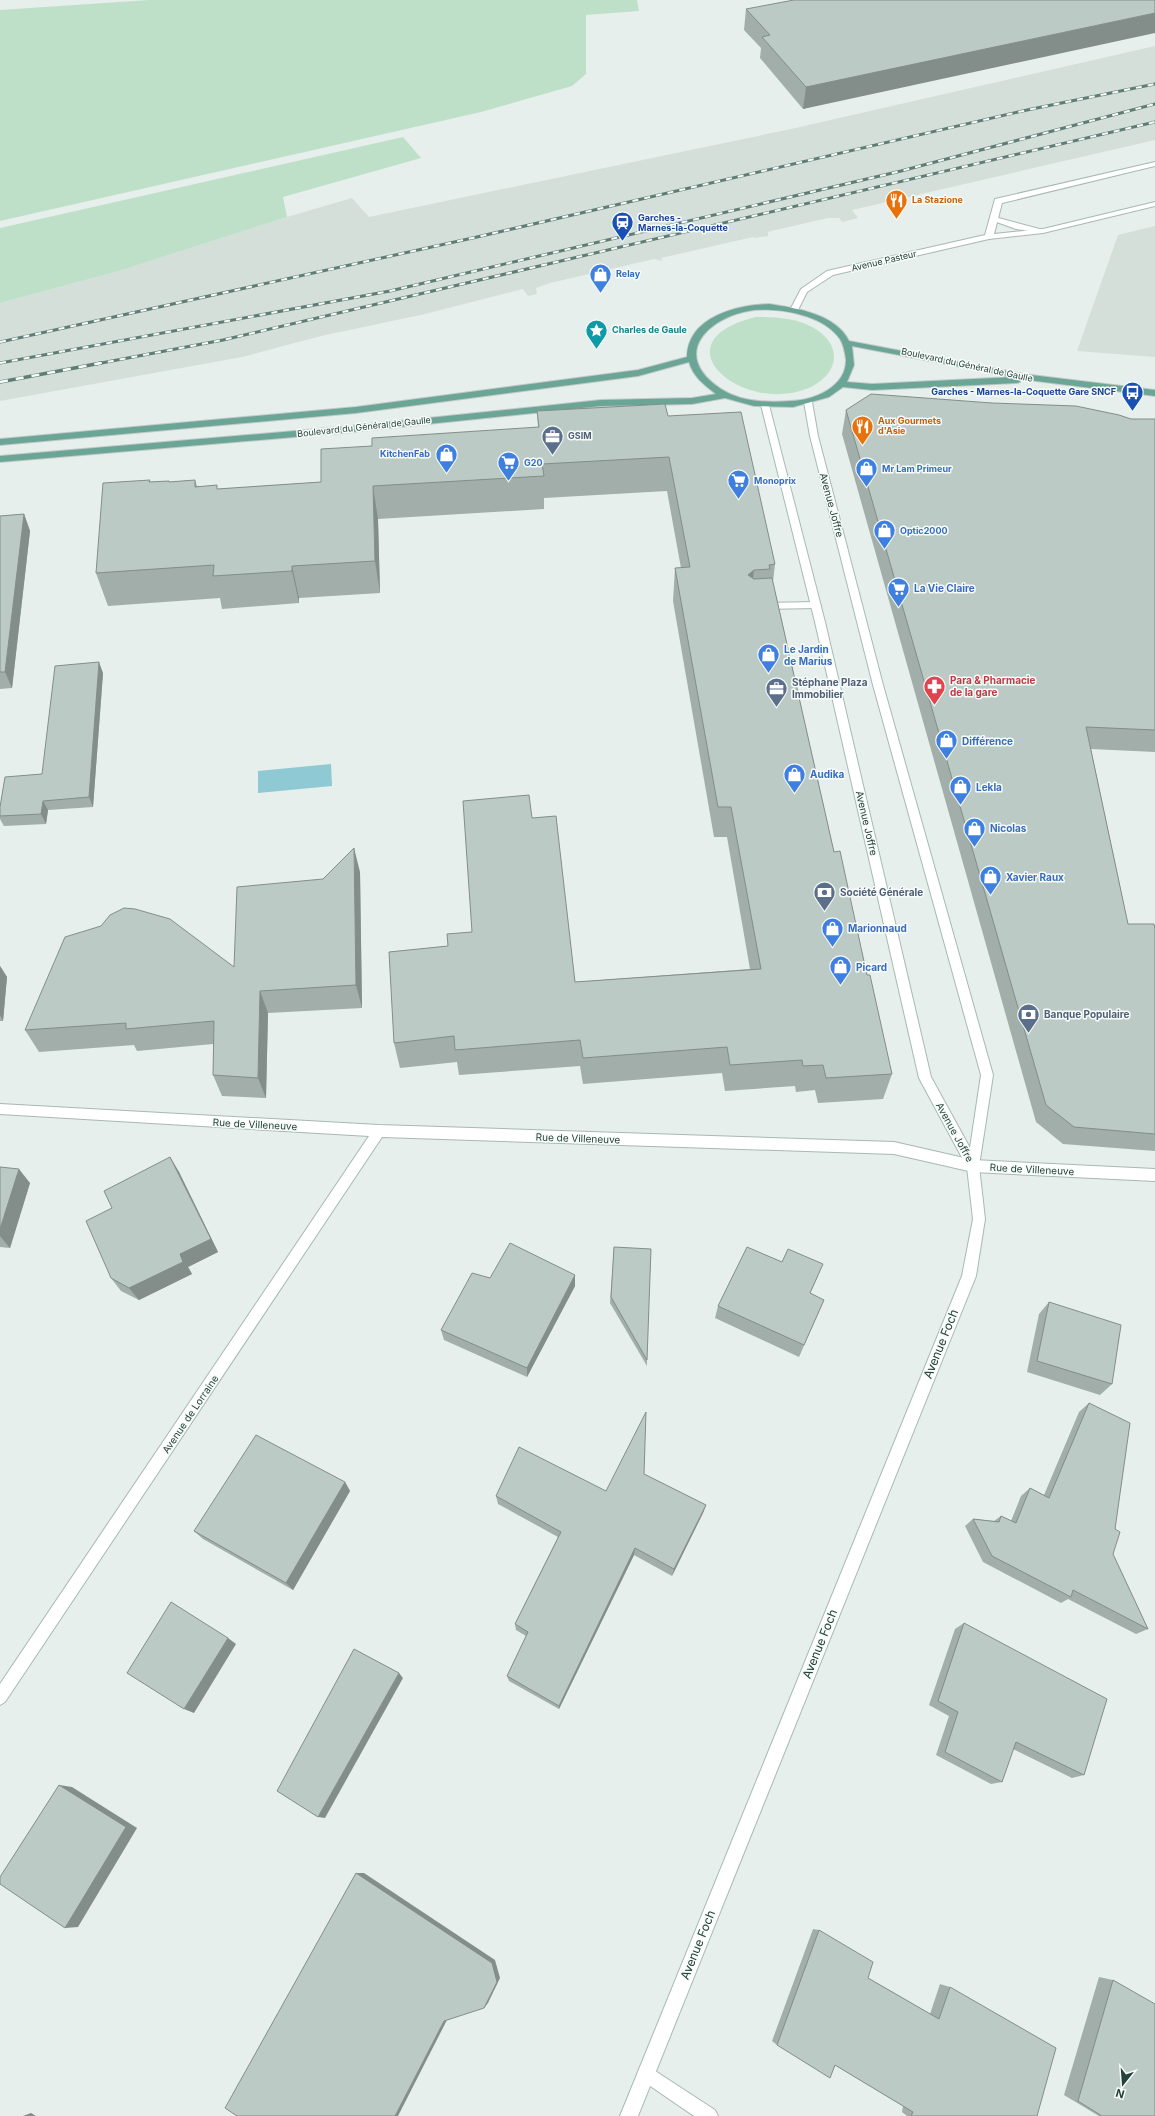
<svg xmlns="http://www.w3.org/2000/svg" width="1155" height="2116" viewBox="0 0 1155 2116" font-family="Inter,sans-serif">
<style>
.built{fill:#d4dfda}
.green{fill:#bfe0c8}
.water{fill:#8ec9d4}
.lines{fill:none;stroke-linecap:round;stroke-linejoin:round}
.lane-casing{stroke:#a8b8b2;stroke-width:2}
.street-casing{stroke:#a8b8b2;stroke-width:2}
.secondary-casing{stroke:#a4bbb3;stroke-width:2}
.primary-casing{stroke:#c2cac8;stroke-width:2}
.lane{fill:#fff;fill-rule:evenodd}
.street{fill:#fff;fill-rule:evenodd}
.secondary{fill:#fff;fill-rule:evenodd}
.primary{fill:#6aa596;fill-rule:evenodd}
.rail-far1-casing{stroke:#5f7d75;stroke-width:3}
.rail-casing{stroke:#5f7d75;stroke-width:3.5}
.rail-far1{stroke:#f7fbf9;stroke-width:2;stroke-dasharray:6;stroke-linecap:butt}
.rail{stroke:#f7fbf9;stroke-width:2.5;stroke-dasharray:8;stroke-linecap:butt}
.wall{fill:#a1aea9}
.shaded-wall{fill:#838d89}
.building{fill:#bbcac4;stroke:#838d89}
.labels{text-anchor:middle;stroke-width:3;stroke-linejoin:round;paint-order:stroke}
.far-food-label{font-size:9px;font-weight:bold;fill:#c56008;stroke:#f7fbf9;text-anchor:start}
.far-transit-label{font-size:9px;font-weight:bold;fill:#164399;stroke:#f7fbf9;text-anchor:start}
.far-street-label{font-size:9px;fill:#24423a;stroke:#f7fbf9}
.far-shop-label{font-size:9px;font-weight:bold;fill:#366cbe;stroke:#f7fbf9;text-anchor:start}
.far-culture-label{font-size:9px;font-weight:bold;fill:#0d838f;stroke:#f7fbf9;text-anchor:start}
.far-service-label{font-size:9px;font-weight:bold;fill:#4e5e75;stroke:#f7fbf9;text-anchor:start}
.street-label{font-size:10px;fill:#24423a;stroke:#f7fbf9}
.shop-label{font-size:10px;font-weight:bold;fill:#366cbe;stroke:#f7fbf9;text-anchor:start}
.health-label{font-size:10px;font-weight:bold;fill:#be3a42;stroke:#f7fbf9;text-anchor:start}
.service-label{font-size:10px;font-weight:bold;fill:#4e5e75;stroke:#f7fbf9;text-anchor:start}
.near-street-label{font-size:12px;fill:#24423a;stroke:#f7fbf9}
</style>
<rect width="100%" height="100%" fill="#e6efeb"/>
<!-- built -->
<g class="built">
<polygon points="1155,46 1155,140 852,210 858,218 842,222 839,218 828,218 771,231 768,232 768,236 755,238 753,237 661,258 663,261 654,259 550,283 536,288 537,294 528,296 523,289 425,314 321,336 242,357 0,401 0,303 119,271 287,217 352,198 369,217 791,129"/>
<polygon points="1155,226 1155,357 1077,351 1118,235"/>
</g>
<!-- green -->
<g class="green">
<polygon points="149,0 637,0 639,11 586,15 586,74 572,86 481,112 0,221 0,10"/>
<polygon points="403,137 421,158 283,197 287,217 119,271 0,303 0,228"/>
<path d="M756,317C775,317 795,318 812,327C845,345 839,376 806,389C740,414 656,341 756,317Z"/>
</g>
<!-- water -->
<polygon class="water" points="331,764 332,786 258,793 258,771"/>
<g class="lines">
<defs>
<g id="lane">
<polygon points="991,216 1047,231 1043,233 1016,229 991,220"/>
<polygon points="816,602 821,605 816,608 763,609 758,606 763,603"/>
</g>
<g id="street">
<polygon points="1155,162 1155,166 1002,203 994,234 1043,229 1155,202 1155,206 1043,233 989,239 833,275 807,292 797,312 790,310 801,289 827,271 985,235 995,199"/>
<polygon points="0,1104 379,1125 894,1142 973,1160 1155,1169 1155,1181 973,1172 894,1154 382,1137 5,1702 0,1705 0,1684 369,1136 0,1114"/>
<polygon points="646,2065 715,2110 718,2116 694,2116 640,2079 638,2073 640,2067"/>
</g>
<polygon id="secondary" points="808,399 812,402 818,436 883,685 993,1075 979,1166 985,1219 976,1276 638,2116 620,2116 962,1276 973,1219 967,1167 919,1078 815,622 761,405 765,402 769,405 825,622 931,1077 970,1148 981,1075 873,685 810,436 804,402"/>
<path id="primary" d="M769,304C796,308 836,314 849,341L1023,374L1155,390V396L1020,379V382L1017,383L872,390L843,387L829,397L793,407L754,406L725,398L692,404L601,406L341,433L0,462V456L341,427L601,400L692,398L716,394C704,385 693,376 689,362L638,376L356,413L0,445V439L356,407L638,370L687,357C688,317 736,305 769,304ZM754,310C781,308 824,315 840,339C844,346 845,352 846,360C846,387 815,400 791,401C768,403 741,402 721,389C669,355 708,316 754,310ZM852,346L1014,377L872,384L847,382L854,365Z"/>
</defs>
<!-- lane casing -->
<use href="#lane" class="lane-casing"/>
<!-- street casing -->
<use href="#street" class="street-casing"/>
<!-- secondary casing -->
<use href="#secondary" class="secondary-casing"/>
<!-- primary casing -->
<use href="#primary" class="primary-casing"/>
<!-- lane -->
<use href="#lane" class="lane"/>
<!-- street -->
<use href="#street" class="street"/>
<!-- secondary -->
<use href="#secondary" class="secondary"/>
<!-- primary -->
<use href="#primary" class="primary"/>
<defs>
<g id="rail-far1">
<polyline points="0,342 477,237 1027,110 1155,84"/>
<polyline points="0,363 390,291 901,171 1155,104"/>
<polyline points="96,364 223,340 1155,122"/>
</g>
<polyline id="rail" points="0,382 101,363"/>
</defs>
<!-- rail-far1 casing -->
<use href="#rail-far1" class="rail-far1-casing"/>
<!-- rail casing -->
<use href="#rail" class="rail-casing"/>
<!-- rail-far1 -->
<use href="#rail-far1" class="rail-far1"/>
<!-- rail -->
<use href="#rail" class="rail"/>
</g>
<!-- wall -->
<g class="wall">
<polygon points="1155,0 803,109 760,58 761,48 744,30 746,9"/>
<polygon points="846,410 1131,419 1155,419 1155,752 1091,749 1128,924 1155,929 1155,1151 1063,1144 1036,1122 842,434"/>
<polygon points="537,411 668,416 775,564 773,582 834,852 867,975 892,1074 883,1099 818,1103 815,1090 796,1092 795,1086 725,1091 722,1073 583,1084 580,1066 459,1075 457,1062 400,1068 394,1043 448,946 472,932 532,818 575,982 750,969 727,837 714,837 673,601 675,568 681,568 667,491 544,498 544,509 378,519 380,593 299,598 299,603 222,609 220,598 108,606 96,573 150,482 169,481 169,482 195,480 197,486 218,489 321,482 372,446 538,427"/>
<polygon points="24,514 30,531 12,688 0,689 0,516"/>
<polygon points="103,673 93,807 48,810 46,824 4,826 0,819 0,807 42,774"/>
<polygon points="360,872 362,1008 268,1013 266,1098 222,1096 213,1075 213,1044 137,1051 134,1045 39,1052 25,1030 101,926 234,967 323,879"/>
<polygon points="0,966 7,977 3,1021 0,1021"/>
<polygon points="170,1157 179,1172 218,1252 188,1267 192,1274 139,1300 121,1291 111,1278 112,1208"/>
<polygon points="0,1167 30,1183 10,1248 0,1247"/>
<polygon points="614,1247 647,1360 647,1366 610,1303"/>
<polygon points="782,1262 818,1276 810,1293 824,1300 799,1357 715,1318 718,1306"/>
<polygon points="575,1275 575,1286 527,1377 444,1340 441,1330 490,1278"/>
<polygon points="1049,1302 1112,1384 1100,1395 1027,1372 1039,1314"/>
<polygon points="1089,1403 1115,1529 1113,1554 1148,1629 1136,1634 1068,1599 1061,1603 983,1562 965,1526 973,1519 994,1521 1001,1516 1011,1521 1021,1496 1030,1488 1044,1495 1079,1412"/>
<polygon points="644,1474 706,1505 703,1513 672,1576 634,1555 559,1709 509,1681 507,1676 526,1636 516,1630 515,1624 558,1537 498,1504 496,1496 606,1491"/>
<polygon points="345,1482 350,1491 293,1590 203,1539 194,1531"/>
<polygon points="964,1623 1084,1775 1072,1778 1013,1749 1002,1782 991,1784 936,1755 949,1716 929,1705 955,1629"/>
<polygon points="813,1929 819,1930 868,1978 930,2014 940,1984 950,1987 1037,2116 907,2116 902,2112 903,2106 835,2065 777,2045 772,2041"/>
<polygon points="1099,1977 1113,1980 1155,2116 1099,2116 1064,2095"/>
</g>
<!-- shaded-wall -->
<g class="shaded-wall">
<polygon points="1155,13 1155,33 803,109 806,87"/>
<polygon points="373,486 378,519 380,593 375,561"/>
<polygon points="24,514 30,531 12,688 5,672"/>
<polygon points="292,566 299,598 299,603 292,571"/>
<polygon points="754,570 750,602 748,575"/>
<polygon points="99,662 103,673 93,807 89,797"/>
<polygon points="43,801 48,810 46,824 41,814"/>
<polygon points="354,848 360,872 362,1008 356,985"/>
<polygon points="0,966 7,977 3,1021 0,1015"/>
<polygon points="260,991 268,1013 266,1098 258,1078"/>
<polygon points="170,1157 179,1172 218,1252 188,1267 192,1274 139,1300 129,1288 180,1254"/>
<polygon points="19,1169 30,1183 10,1248 0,1236 0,1229"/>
<polygon points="575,1275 575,1286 527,1377 527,1368"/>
<polygon points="345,1482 350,1491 293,1590 286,1583"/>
<polygon points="706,1505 703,1513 672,1576 674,1569"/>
<polygon points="635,1548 634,1555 559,1709 559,1706"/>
<polygon points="228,1638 236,1644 194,1713 184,1709"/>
<polygon points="399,1673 403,1678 325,1818 318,1817"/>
<polygon points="59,1785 72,1787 137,1828 78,1927 65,1928"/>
<polygon points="356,1873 364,1873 495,1960 500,1978 488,2003 484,2008"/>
<polygon points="449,2016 398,2116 395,2116 444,2021"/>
<polygon points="31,2113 36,2116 23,2116"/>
</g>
<!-- building -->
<g class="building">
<polygon points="794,0 1155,0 1155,13 806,87 762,37 770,35 746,9"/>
<polygon points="871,394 992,403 1076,406 1119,415 1131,419 1155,419 1155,730 1086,727 1128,924 1154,924 1155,929 1155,1134 1074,1127 1046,1105 846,410"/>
<polygon points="665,404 668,416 741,412 775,564 769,565 770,569 754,570 748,575 754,579 772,578 834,852 840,851 867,975 870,975 892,1074 826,1078 823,1065 803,1066 802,1060 730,1065 727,1047 583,1058 580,1040 455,1050 454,1036 394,1043 389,952 448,946 447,934 472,932 463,801 529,795 532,818 556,816 575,982 761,969 731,807 718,807 675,568 690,567 669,457 542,464 544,476 373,486 375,561 292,566 292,571 213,576 214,565 96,573 103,483 150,480 149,482 169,481 169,482 195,480 195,487 217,485 217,489 321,482 321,449 372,446 372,438 539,427 537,411"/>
<polygon points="24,514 5,672 0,672 0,516"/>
<polygon points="99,662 89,797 43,801 41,814 0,816 0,807 5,777 42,774 55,666"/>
<polygon points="354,848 356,985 260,991 258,1078 213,1075 214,1021 126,1029 126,1023 25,1030 65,937 101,926 110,915 124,908 135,909 170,919 234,967 237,887 323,879"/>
<polygon points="170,1157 211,1239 180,1254 183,1262 129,1288 111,1278 86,1221 112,1208 104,1191"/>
<polygon points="0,1167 19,1169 0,1229"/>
<polygon points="510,1243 575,1275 527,1368 441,1330 472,1273 490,1278"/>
<polygon points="614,1247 651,1249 647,1360 611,1297"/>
<polygon points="747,1247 782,1262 788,1249 823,1264 810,1293 824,1300 804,1345 718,1306"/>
<polygon points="1049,1302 1121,1325 1112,1384 1037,1361"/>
<polygon points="1089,1403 1130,1423 1115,1529 1120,1532 1113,1554 1148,1629 1073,1590 1071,1597 992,1556 973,1519 999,1522 1001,1516 1016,1523 1030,1488 1049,1498"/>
<polygon points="646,1412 644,1474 706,1505 674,1569 635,1548 559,1706 507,1676 528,1632 515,1624 561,1532 496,1496 519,1447 606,1491"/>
<polygon points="256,1435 345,1482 286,1583 194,1531"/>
<polygon points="171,1602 228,1638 184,1709 127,1673"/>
<polygon points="964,1623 1107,1699 1084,1775 1016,1742 1002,1782 945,1752 958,1712 938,1701"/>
<polygon points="354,1649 399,1673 318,1817 277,1791"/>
<polygon points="59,1785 126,1827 65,1928 0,1884 0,1877"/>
<polygon points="356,1873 492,1963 497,1982 484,2008 444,2021 395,2116 237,2116 225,2108"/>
<polygon points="819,1930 873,1962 868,1978 939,2019 950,1987 1056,2048 1037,2116 911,2116 913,2112 835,2065 830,2078 777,2045"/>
<polygon points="1113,1980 1155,2004 1155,2116 1102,2116 1078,2101"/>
</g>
<!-- icons -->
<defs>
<symbol id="restaurant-pin" viewBox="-11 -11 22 30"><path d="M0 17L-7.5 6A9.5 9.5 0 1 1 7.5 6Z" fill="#e8710a" stroke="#f7fbf9"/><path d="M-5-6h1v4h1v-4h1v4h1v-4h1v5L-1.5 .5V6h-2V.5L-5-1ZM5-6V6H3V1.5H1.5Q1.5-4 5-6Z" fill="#fff"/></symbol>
<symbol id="station-pin" viewBox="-11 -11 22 30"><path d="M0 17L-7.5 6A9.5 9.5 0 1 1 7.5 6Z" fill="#1a4fb4" stroke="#f7fbf9"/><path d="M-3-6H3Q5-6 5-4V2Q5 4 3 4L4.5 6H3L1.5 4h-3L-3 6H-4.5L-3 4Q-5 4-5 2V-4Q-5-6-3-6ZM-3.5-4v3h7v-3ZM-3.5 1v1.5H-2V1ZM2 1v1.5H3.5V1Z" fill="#fff"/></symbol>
<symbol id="shop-pin" viewBox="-11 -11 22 30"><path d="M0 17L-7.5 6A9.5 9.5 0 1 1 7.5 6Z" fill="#3f7fe0" stroke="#f7fbf9"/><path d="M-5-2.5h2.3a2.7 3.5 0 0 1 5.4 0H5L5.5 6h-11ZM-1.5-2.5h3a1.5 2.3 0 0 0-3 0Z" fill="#fff"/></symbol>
<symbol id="sight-pin" viewBox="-11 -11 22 30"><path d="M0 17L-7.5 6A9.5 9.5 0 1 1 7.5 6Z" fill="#0f9aa8" stroke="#f7fbf9"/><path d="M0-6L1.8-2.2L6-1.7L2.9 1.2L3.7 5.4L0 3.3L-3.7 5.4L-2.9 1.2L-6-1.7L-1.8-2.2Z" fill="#fff"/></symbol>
<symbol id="bus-pin" viewBox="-11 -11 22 30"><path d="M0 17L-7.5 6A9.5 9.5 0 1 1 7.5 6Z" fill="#1a4fb4" stroke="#f7fbf9"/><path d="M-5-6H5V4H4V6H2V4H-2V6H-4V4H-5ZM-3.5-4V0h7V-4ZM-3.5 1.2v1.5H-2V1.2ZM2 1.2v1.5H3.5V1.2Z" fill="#fff"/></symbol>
<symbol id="office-pin" viewBox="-11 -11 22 30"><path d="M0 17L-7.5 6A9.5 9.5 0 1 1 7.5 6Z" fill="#5c6f8a" stroke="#f7fbf9"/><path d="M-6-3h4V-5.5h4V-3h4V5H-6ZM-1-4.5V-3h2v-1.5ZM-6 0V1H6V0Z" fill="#fff"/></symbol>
<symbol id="supermarket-pin" viewBox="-11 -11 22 30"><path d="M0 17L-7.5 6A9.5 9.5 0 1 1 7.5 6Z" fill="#3f7fe0" stroke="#f7fbf9"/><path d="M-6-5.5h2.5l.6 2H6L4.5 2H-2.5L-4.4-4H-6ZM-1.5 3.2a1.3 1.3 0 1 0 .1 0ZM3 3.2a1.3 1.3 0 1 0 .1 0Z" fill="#fff"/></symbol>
<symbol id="pharmacy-pin" viewBox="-11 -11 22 30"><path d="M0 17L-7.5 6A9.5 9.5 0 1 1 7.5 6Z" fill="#e0444e" stroke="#f7fbf9"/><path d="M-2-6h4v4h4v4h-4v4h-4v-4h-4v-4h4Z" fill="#fff"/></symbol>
<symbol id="bank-pin" viewBox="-11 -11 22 30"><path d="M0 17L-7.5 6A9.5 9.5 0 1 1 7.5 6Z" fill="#5c6f8a" stroke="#f7fbf9"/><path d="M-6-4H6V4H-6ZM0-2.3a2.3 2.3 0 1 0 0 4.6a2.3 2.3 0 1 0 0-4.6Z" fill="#fff"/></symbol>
</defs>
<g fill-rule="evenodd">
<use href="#restaurant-pin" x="884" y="188" width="25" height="34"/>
<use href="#station-pin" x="610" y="210" width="25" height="34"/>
<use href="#shop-pin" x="588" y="262" width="25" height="34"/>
<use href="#sight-pin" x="584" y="318" width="25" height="34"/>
<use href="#bus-pin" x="1120" y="380" width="25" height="34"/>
<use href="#restaurant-pin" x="850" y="414" width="25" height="34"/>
<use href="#office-pin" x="540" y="424" width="25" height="34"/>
<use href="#shop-pin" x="434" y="442" width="25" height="34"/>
<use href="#supermarket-pin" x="496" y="450" width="25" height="34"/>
<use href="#shop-pin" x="854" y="456" width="25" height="34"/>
<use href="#supermarket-pin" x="726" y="468" width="25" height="34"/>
<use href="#shop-pin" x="872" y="518" width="25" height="34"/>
<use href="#supermarket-pin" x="886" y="576" width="25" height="34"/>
<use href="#shop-pin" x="756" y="642" width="25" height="34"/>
<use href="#pharmacy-pin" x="922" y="674" width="25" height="34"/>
<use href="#office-pin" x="764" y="676" width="25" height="34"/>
<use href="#shop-pin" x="934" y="728" width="25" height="34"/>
<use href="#shop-pin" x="782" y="762" width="25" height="34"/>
<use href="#shop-pin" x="948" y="774" width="25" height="34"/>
<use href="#shop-pin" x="962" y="816" width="25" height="34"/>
<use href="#shop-pin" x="978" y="864" width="25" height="34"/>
<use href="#bank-pin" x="812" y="880" width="25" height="34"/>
<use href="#shop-pin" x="820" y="916" width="25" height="34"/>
<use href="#shop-pin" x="828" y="954" width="25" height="34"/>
<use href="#bank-pin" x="1016" y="1002" width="25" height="34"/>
</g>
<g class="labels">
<!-- far-food labels -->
<g class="far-food-label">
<text x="912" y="203">La Stazione</text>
<text x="878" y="424">Aux Gourmets<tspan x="878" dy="10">d'Asie</tspan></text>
</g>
<!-- far-transit labels -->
<g class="far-transit-label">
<text x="638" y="221">Garches -<tspan x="638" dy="10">Marnes-la-Coquette</tspan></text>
<text x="1116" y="395" text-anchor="end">Garches - Marnes-la-Coquette Gare SNCF</text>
</g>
<!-- far-street labels -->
<g class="far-street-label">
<text transform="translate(884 261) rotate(-13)" y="3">Avenue Pasteur</text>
<text transform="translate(967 365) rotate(12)" y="3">Boulevard du Général de Gaulle</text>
<text transform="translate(364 427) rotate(-6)" y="3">Boulevard du Général de Gaulle</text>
</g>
<!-- far-shop labels -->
<g class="far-shop-label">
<text x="616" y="277">Relay</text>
<text x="430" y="457" text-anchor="end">KitchenFab</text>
<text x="524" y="466">G20</text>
<text x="882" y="472">Mr Lam Primeur</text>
<text x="754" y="484">Monoprix</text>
<text x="900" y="534">Optic2000</text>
</g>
<!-- far-culture labels -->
<g class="far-culture-label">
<text x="612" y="333">Charles de Gaule</text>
</g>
<!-- far-service labels -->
<g class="far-service-label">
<text x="568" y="439">GSIM</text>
</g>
<!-- street labels -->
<g class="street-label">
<text transform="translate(832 505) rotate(75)" y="4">Avenue Joffre</text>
<text transform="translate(867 823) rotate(77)" y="4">Avenue Joffre</text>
<text transform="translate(255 1124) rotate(3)" y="4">Rue de Villeneuve</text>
<text transform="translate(955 1132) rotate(61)" y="4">Avenue Joffre</text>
<text transform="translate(578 1138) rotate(2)" y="4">Rue de Villeneuve</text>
<text transform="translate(1032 1169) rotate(3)" y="4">Rue de Villeneuve</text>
<text transform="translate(190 1414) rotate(-56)" y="4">Avenue de Lorraine</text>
</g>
<!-- shop labels -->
<g class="shop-label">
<text x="914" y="592">La Vie Claire</text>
<text x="784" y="653">Le Jardin<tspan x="784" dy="12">de Marius</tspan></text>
<text x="962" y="745">Différence</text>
<text x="810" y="778">Audika</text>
<text x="976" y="791">Lekla</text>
<text x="990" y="832">Nicolas</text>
<text x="1006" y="881">Xavier Raux</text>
<text x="848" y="932">Marionnaud</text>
<text x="856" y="971">Picard</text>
</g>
<!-- health labels -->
<g class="health-label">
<text x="950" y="684">Para &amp; Pharmacie<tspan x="950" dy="12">de la gare</tspan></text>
</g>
<!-- service labels -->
<g class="service-label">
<text x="792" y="686">Stéphane Plaza<tspan x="792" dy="12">Immobilier</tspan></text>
<text x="840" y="896">Société Générale</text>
<text x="1044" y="1018">Banque Populaire</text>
</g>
<!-- near-street labels -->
<g class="near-street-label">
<text transform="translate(941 1344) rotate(-68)" y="4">Avenue Foch</text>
<text transform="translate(820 1644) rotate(-68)" y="4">Avenue Foch</text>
<text transform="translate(698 1945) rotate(-68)" y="4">Avenue Foch</text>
</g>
</g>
<!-- north arrow -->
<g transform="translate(1123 2084) rotate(197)" stroke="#f7fbf9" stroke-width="3" paint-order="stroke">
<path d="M0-3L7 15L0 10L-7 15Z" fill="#24423a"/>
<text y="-6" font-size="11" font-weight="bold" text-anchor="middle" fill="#24423a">N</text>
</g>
</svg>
